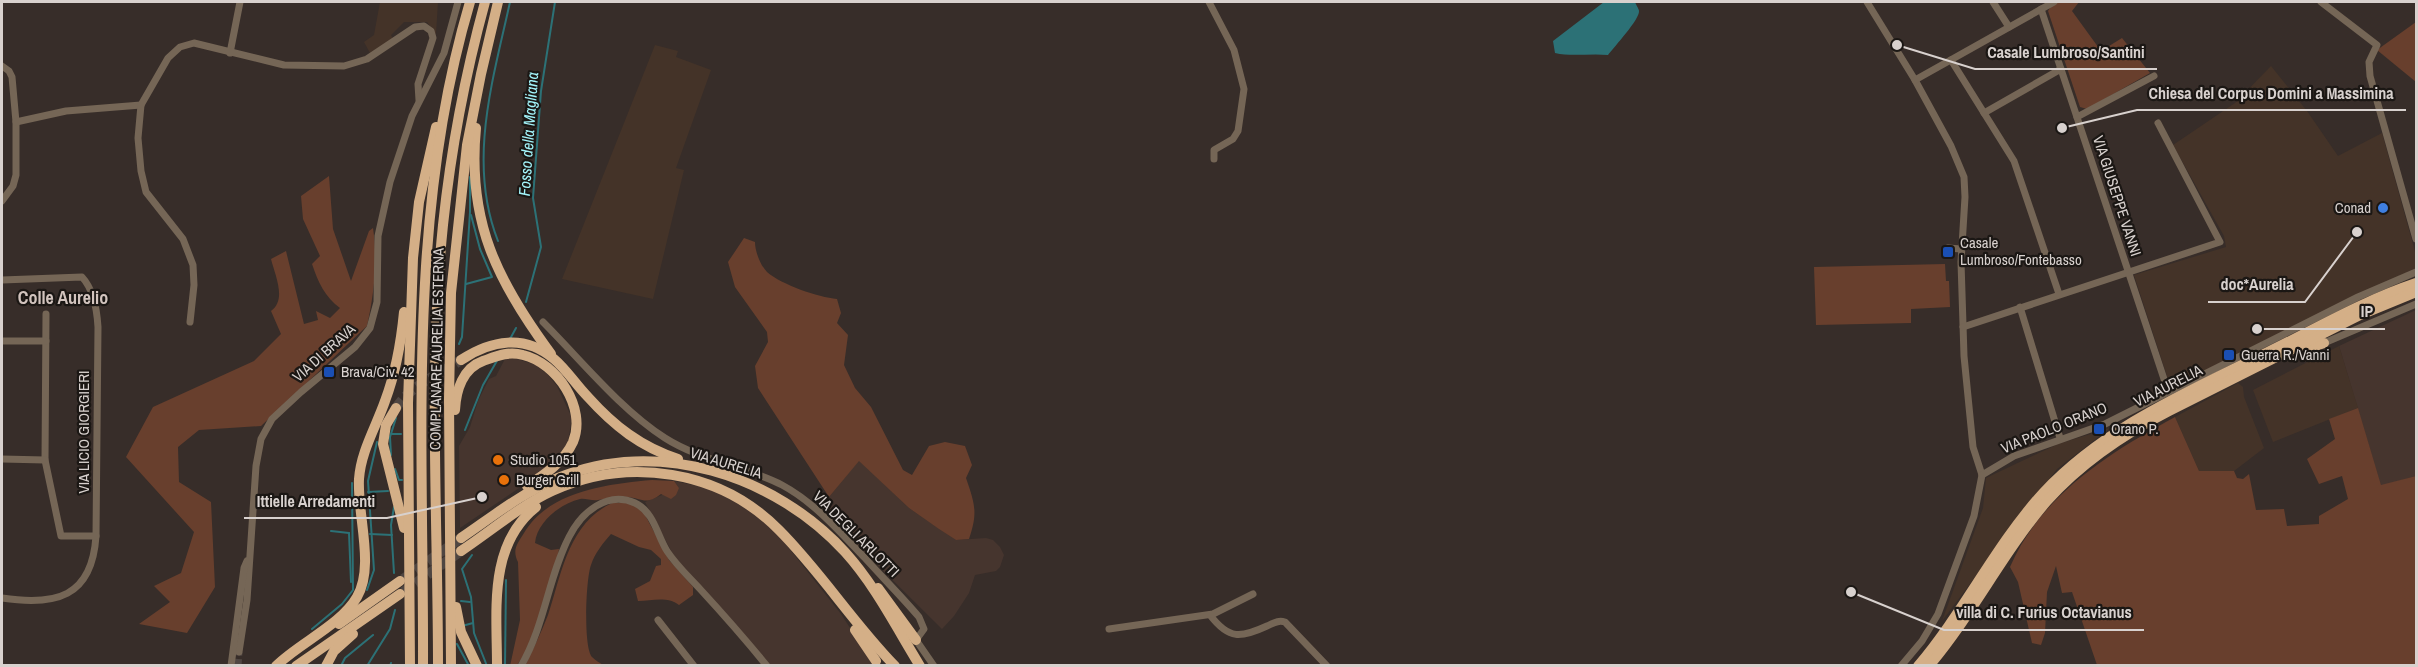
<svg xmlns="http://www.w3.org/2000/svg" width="2418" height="667" viewBox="0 0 2418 667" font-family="'Archivo Narrow',sans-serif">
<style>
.built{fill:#46352e}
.industrial{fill:#443328}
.green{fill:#683f2d}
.water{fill:#2c7176}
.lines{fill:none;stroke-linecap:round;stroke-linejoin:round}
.stream{stroke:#2c7176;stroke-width:2}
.minor-tunnel{stroke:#4f4642;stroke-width:7;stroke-dasharray:7 3.5;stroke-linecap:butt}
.highway-tunnel{stroke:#4f4642;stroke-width:10;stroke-dasharray:10 5;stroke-linecap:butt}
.minor{stroke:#756656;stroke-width:7}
.highway{stroke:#d4af87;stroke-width:10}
.shop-dot{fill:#3f7fe0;stroke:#1b1714;stroke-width:2}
.transit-dot{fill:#1a4fb4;stroke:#1b1714;stroke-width:2}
.food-dot{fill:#e8710a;stroke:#1b1714;stroke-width:2}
.labels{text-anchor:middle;stroke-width:4.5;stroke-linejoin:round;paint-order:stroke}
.street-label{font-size:15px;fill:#d8d1ce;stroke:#1b1714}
.poi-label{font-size:15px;fill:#d8d1ce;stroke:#1b1714;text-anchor:start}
.water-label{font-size:16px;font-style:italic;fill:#a3f4fa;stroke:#1b1714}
.quarter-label{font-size:18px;font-weight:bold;fill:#d2c4be;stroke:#1b1714}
.leader{fill:none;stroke:#d8d1ce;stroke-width:2}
.callout-dot{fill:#d8d1ce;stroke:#1b1714;stroke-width:2}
.callout-label{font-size:16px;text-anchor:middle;font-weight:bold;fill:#d8d1ce;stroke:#1b1714;stroke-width:4.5;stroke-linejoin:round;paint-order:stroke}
</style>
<rect width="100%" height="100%" fill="#372d29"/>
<!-- built -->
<g class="built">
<polygon points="2416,310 2416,476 2381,486 2339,346"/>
<polygon points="514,358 536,365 548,375 557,386 572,418 568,442 561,455 528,482 460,528 459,446 470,427 478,401 489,379 496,376 505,359"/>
<polygon points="859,460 909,508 956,540 986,538 993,540 1000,547 1004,555 1000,567 996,571 975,575 969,593 954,616 942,629 826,514 834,503 829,497"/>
<polygon points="674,481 708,488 748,509 777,533 841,614 874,665 769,665 675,558 645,502 679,488"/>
</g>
<!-- industrial -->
<g class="industrial">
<polygon points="380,2 438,2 436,34 427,22 404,22 391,35 393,39 370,53 364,42 374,35"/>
<polygon points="655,45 678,51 676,57 711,70 676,168 684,170 653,299 562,279"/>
<polygon points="2271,66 2307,111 2338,156 2382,133 2416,255 2416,268 2175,387 2170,385 2134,275 2226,247 2224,236 2173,145 2235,103"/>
<polygon points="2339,346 2358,408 2273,442 2253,390"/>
<polygon points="2238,383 2243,387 2244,397 2264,448 2234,471 2199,471 2175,417"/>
<polygon points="2110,428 2057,469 1942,621 1983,508 1986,478 2058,444"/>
</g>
<!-- green -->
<g class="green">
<polygon points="2058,2 2079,2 2072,11 2101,51 2122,38 2150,73 2087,109 2080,107 2048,11 2051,6"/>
<polygon points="2416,22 2416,82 2377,50"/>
<path d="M329,176L333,229L351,281L369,231L373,228C378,261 374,294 367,326L261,426L199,430L178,447L179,482L211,502L215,587L187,633L139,624L170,602L154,586L181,573L194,532L126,457L153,407L254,361L281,334L271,311C287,300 275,275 271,259L286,251L304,324L318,320L316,311L330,318L340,308C325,297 318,282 312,264L320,256L303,219L301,196Z"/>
<path d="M744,238L755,242C755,251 760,265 767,272C782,285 818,297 837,299L841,313L837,323L848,335L844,365L855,388L871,407L903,470L912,475L929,446L945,442L965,446L972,465L966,478C975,504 978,513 969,539L956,540L939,529L909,508L859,461L829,497L758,388L755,366L768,342L767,332L735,287L728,262Z"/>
<polygon points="1945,264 1946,281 1949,281 1950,307 1911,309 1911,323 1816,325 1814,267"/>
<path d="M2358,408L2381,485L2416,476V665H2097L2072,592L2062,593L2056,566L2047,592L2045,633L2041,645L2032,643L2018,582L2010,567C2041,495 2109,453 2175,417L2199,471H2234L2237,478L2243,479L2249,474L2256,510L2284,509L2287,526L2319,524V516L2348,499L2342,476L2319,484L2307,459L2335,439L2329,419Z"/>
<path d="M652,480L674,481L679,488L676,495L671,499L661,494C645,506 643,498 626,497C616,496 607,499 598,500C592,501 585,498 580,499C560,504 537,522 535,543L551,550L559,549L558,556L532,643L517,665L510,666L520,620L518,562C512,550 517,544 524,533C549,491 607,484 652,480Z"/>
<path d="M612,503H631L644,513L669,560L693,587V595L679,605C667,596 652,601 638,601L635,589L650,581L656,566L661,565V559L651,550L639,547L611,534C603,543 595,553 591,565C586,578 583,646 592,657C595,660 600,663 603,665L525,666C533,649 541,633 548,615C562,573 568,524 612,503Z"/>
</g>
<!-- water -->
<path class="water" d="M1604,2H1635C1635,3 1639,9 1639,11C1640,19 1614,47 1608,55C1590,53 1572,57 1555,53L1553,41Z"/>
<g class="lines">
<!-- stream -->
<g class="stream">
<path d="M498,241C467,162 493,80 510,2"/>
<polyline points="466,284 492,277 480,249 471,215"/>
<polyline points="526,302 541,247 533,198 541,91 555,2"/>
<polyline points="510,339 516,328"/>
<polyline points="459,344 462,337 470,212 470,177"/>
<polyline points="465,430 483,385 498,359"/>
<polyline points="392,434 401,434"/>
<polyline points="391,455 390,437 396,418"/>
<polyline points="395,469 399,480 402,480"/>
<polyline points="368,492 388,491"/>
<polyline points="331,531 349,533"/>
<polyline points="349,533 351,582"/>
<polyline points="370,534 392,535"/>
<polyline points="472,555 462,569 471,597 474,633 487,666"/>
<polyline points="394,573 391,525 394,507"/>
<polyline points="367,590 374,570 368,481 377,442"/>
<polyline points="461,601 470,602"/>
<polyline points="462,626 473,623"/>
<polyline points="312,629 342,604 353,590 352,483"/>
<polyline points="457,644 469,666"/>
<polyline points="341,666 345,658 373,635"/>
<polyline points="367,666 390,629 395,610"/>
<polyline points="390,666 391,663"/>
<polyline points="505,666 506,580"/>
</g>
<!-- minor-tunnel -->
<polyline class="minor-tunnel" points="238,666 239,652"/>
<!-- highway-tunnel -->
<g class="highway-tunnel">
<path d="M396,408C410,386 439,374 461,360"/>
<polyline points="403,579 461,538"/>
<polyline points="403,592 461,551"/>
</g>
<!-- minor -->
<g class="minor">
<polyline points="1209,2 1234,50 1244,89 1238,131 1233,139 1214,150 1214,159"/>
<polyline points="1867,2 1915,80 1951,146 1964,177 1965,197 1961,262 1964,356 1973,447 1982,475 1974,516 1938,614 1922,641 1901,666"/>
<polyline points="1993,2 2009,27"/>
<polyline points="2321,2 2377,45 2369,62 2370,76 2416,239"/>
<polyline points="2041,9 2168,391"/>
<polyline points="230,53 240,2"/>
<polyline points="1951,60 2014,161 2059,294"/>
<polyline points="2,66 9,71 12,77 16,122 16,175 13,186 2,201"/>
<polyline points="1915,80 2054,2"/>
<polyline points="1984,113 2061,69"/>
<polyline points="2077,117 2154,76"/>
<polyline points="16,122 66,111 141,105"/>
<polyline points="1948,248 1961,249"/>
<path d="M2,280L82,277C94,290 97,310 98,327L96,536C92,598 55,606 2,598"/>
<polyline points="2020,307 2060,438"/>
<polyline points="46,314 45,460 61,536 96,536"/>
<polyline points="190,322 194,285 193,265 183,239 146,192 141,171 138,138 141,105 168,58 180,47 194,43 284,65 344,66 367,59 415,27 424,26 431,31 433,38 418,84 419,100"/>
<path d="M543,322C580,359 621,410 665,438C701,461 745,466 782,485C814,502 840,532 864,557C882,577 902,597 919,617L924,629L916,640L934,666"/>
<polyline points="1963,327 2220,242 2158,123"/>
<polyline points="2,341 46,341"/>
<polyline points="2324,343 2416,304"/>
<polyline points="2,459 45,460"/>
<polyline points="1982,475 2014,456 2105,424 2358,297 2416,272"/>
<path d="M1210,615C1229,640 1241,638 1267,626C1274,623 1278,620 1285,622L1327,666"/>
<polyline points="658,620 694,666"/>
<polyline points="1109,629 1213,614 1253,594"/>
<polyline points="239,652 247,600 256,466 261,439 272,419 301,392 355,347 370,328 377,302 378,236 390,182 412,116 444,53 458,2"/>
<polyline points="231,666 244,568 247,561"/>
<path d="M521,666C545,625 548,578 569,537C581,513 607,490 635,503C654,512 657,535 667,551C676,565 689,577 700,589C723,614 745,639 767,666"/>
</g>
<!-- highway -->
<g class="highway">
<path d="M476,128C467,221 497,281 551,354"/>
<polyline points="2304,350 2324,343"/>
<path d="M461,360C491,340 525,334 554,359C567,370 576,385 588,397C614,426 641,447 678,459"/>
<polyline points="396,408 386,425 383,444 404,528"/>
<path d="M455,410C456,390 463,368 483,361C497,356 508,351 523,355C557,363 587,408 573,442C564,462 544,475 527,486"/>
<path d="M461,538C492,517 523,492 558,478C656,437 775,475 845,552C875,585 896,627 920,666"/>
<path d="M461,551C491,531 520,506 552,491C628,456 720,470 779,530C821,572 853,623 895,666"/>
<polyline points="878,588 916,640"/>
<polyline points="456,607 461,632 477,666"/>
<polyline points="339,624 400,581"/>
<polyline points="855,630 876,661"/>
<path d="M276,666C299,643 341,625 357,597C375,566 357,515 359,479C361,451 376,427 385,401C396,372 401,343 404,312"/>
<polyline points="296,666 400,594"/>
<polyline points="326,666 334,651 353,634"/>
<polyline points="410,666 408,403 413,258 419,202 436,127"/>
<path d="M423,666C424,444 406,217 470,2"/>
<path d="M438,666C438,519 428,371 443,225C451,149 465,75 485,2"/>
<polyline points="451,666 449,399 451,293 467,145 481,74 498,2"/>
<path d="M497,666C497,610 488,545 536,507"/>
<path d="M1918,666C1964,612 1995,546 2043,493C2106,426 2188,392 2268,352C2317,328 2365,300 2416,283"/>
<path d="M1929,666C1973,614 2003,552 2047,501C2081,463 2124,434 2169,411L2360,315L2416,292"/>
</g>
</g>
<!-- markers -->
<circle class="shop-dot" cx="2383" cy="208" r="6"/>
<g class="transit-dot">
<rect x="1942" y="246" width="12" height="12" rx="3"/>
<rect x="2223" y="349" width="12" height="12" rx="3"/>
<rect x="323" y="366" width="12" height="12" rx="3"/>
<rect x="2093" y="423" width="12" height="12" rx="3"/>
</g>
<g class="food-dot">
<circle cx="498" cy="460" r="6"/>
<circle cx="504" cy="480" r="6"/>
</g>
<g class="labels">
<!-- street labels -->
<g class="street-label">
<text transform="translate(2117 196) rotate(72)" y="5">VIA GIUSEPPE VANNI</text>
<text transform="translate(437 349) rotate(-89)" y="5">COMPLANARE AURELIA ESTERNA</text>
<text transform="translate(324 353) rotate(-42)" y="5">VIA DI BRAVA</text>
<text transform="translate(2168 386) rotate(-27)" y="5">VIA AURELIA</text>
<text transform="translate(2054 428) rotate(-22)" y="5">VIA PAOLO ORANO</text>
<text transform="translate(84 432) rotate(-90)" y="5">VIA LICIO GIORGIERI</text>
<text transform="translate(726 463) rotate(17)" y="5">VIA AURELIA</text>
<text transform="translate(856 534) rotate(45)" y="5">VIA DEGLI ARLOTTI</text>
</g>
<!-- poi labels -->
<g class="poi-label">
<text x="2371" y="213" text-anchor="end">Conad</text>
<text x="1960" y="248">Casale<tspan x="1960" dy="17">Lumbroso/Fontebasso</tspan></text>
<text x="2241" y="360">Guerra R./Vanni</text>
<text x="341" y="377">Brava/Civ. 42</text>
<text x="2111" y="434">Orano P.</text>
<text x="510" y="465">Studio 1051</text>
<text x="516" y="485">Burger Grill</text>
</g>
<!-- water labels -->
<g class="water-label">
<text transform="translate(528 134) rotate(-86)" y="6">Fosso della Magliana</text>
</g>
<!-- quarter labels -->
<g class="quarter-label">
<text x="63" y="304">Colle Aurelio</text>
</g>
</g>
<!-- callouts -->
<path class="leader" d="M1897 45L1975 69H2157M2062 128L2137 110H2406M2357 232L2305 302H2208M2257 329L2349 329H2385M482 497L387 518H244M1851 592L1944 630H2144"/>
<g class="callout-dot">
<circle cx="1897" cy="45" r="6"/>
<circle cx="2062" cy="128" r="6"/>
<circle cx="2357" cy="232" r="6"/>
<circle cx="2257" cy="329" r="6"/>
<circle cx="482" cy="497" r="6"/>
<circle cx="1851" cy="592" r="6"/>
</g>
<g class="callout-label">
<text x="2066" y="58">Casale Lumbroso/Santini</text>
<text x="2271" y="99">Chiesa del Corpus Domini a Massimina</text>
<text x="2257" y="290">doc*Aurelia</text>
<text x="2367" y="317">IP</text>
<text x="316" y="507">Ittielle Arredamenti</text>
<text x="2044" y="618">villa di C. Furius Octavianus</text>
</g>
<!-- border -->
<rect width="2418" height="667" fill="none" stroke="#d8d1ce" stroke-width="6"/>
</svg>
